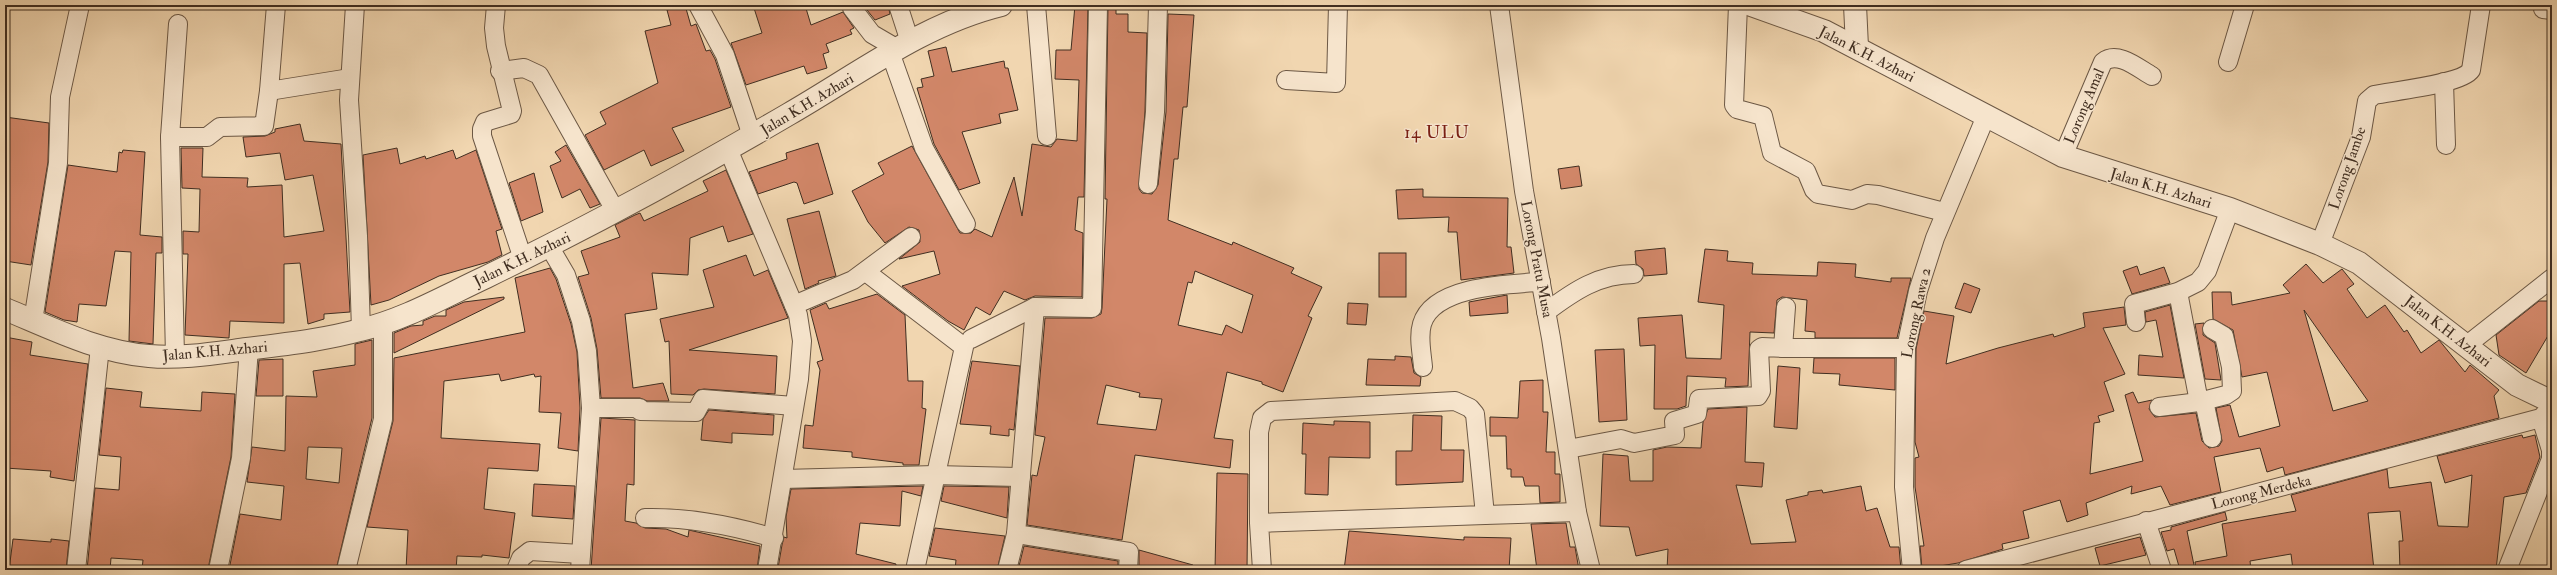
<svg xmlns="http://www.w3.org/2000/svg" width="2557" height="575" viewBox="0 0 2557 575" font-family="'IM FELL Double Pica',serif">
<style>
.building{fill:#d28769;stroke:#402e21;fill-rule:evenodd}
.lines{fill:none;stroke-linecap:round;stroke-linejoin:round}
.minor-casing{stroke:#6c5845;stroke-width:20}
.tertiary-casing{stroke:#6c5845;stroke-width:24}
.minor{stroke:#f6e4cc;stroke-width:18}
.tertiary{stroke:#f6e4cc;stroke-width:22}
.labels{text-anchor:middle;stroke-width:3;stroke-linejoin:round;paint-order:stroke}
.street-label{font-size:15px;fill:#402e21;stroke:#f6e4cc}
.quarter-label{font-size:17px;letter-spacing:1px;fill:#7a1f14;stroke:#f6e4cc}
</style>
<rect width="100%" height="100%" fill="#f1d6b0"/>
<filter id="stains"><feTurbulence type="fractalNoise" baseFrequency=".005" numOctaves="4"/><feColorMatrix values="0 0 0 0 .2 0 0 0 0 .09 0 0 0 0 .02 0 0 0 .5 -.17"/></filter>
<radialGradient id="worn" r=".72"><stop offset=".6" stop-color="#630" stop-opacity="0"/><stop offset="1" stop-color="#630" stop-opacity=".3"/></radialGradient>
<!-- building -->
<g class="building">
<polygon points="685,5 691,26 696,24 706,51 710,50 715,59 731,107 672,128 684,151 651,166 644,150 604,170 585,135 606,124 600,112 658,83 645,31 671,25 667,10"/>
<polygon points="753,5 805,5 811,25 843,12 854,28 850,30 852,34 826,44 829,52 823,54 827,68 807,74 804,66 746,85 731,43 762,33"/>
<polygon points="863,5 888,5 890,14 875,20"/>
<polygon points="1075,5 1088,5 1084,197 1078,197 1075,230 1083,233 1082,297 1035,296 1025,300 1004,291 990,315 976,307 964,330 948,321 902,286 940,274 934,251 899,259 920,242 919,230 909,227 885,243 868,222 852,191 884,174 878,163 912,146 960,233 971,233 975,229 992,237 1014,177 1022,216 1032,144 1051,147 1057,139 1077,141 1079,80 1055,79 1056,50 1071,50"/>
<path d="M1108,5H1116V14H1128V32L1147,33L1145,111L1139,189L1142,193L1152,194L1158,185L1166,112L1168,14L1194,15L1187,107H1183L1178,159H1174L1168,220L1232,245L1233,242L1294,268L1291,273L1322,287L1308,316L1312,318L1283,392L1262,384V382L1227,372L1214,438L1233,440L1230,468L1135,455L1122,540L1027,525L1032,475L1037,476L1045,437L1035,435L1045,318H1092L1101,314L1102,308L1107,199H1105ZM1195,271L1253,295L1242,333L1226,325L1222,335L1178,325L1188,282L1192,283ZM1106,385L1140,393L1139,397L1162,399L1156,430L1097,424Z"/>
<polygon points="946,47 952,72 1004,61 1005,68 1008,68 1018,110 999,114 1001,123 962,132 980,183 959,190 934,144 917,88 923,87 921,79 934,76 928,51"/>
<polygon points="5,117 49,123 48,162 31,265 5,261"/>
<polygon points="300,124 304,141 341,144 350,312 324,314 324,319 308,324 300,263 284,264 284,323 230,321 229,338 185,335 188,254 183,254 183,231 199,232 200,189 182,188 181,148 203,148 202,177 248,178 247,187 282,185 284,237 324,231 313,175 285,180 280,153 246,157 243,137 265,136 275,132 275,129"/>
<polygon points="818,143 833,194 804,204 797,183 794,182 758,194 749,172 787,159 786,153"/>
<polygon points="566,145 600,204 590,208 580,189 562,198 550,166 561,161 555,152"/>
<polygon points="397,148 400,164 425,156 426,159 453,150 456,159 476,150 502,229 496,231 502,255 488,262 439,276 389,300 371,305 363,155"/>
<polygon points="123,150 145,152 140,235 162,237 162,253 156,253 153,344 129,341 131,252 115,251 106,306 79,304 77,322 64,320 45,312 68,165 117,172 119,152 122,153"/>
<polygon points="1579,166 1582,186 1561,189 1558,169"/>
<polygon points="726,170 753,234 728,242 723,226 690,238 688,275 652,273 657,309 625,314 633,388 663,383 669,401 647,401 640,398 601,398 597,349 591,318 578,277 589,274 581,251 620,237 615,225 635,215 640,213 644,221 708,191 703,181"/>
<polygon points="534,173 543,212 521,221 509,183"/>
<polygon points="1423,189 1423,197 1508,198 1507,247 1511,247 1514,273 1461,280 1457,232 1448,232 1449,217 1398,219 1396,190"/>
<polygon points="819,211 836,276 818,281 819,283 805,289 787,219"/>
<polygon points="1665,248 1667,274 1644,276 1643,269 1636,264 1635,251"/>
<polygon points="1705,249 1728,251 1727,261 1753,263 1752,274 1817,276 1818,262 1856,264 1855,277 1891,282 1891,278 1911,278 1897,338 1815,338 1815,332 1805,331 1807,300 1782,297 1777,300 1774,333 1750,332 1748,386 1725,387 1726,378 1687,376 1686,406 1677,409 1654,409 1655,345 1640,346 1638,318 1682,315 1686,358 1721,359 1724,305 1698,302"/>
<rect x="1379" y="253" width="27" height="44"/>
<polygon points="746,255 754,276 768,270 788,318 689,350 777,356 775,394 704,389 698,390 693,395 671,394 669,341 665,342 660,319 714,307 703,270"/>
<path d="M2306,264L2323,283L2342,269L2354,284L2347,289L2367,318L2385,305L2404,332L2407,330L2421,353L2439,340L2465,372L2470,365L2499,390L2494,396L2499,418L2285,475L2283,467L2267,472L2260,448L2214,457L2221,492L2170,505L2161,486L2131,494L2132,486L2086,503L2088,515L2067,522L2060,500L2023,511L2029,538L2002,544L2003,549L1958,563L1922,569L1920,546H1924L1915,487V458L1919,457L1915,442L1916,349L1924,311L1954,316L1946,364L1998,348L2053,334L2054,337L2085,327L2083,313L2124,307L2126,325L2103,328L2125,374L2104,382L2114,411L2098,416L2100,422L2094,423L2090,474L2143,461L2125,395L2133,392L2138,403L2152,400L2149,409L2155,417L2196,413L2202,441L2209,448L2219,446L2222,441L2216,408L2230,405L2239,437L2280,426L2267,372L2242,377L2233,330L2213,319L2212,292H2231L2232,305L2290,293L2283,285ZM2304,310L2368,401L2333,411Z"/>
<polygon points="2137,266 2140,275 2164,267 2170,283 2132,294 2123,271"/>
<polygon points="550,268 556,279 571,324 577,352 580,408 578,451 558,448 561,413 539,412 541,376 535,377 534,374 501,381 499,374 444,381 441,438 540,444 538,471 488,468 484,509 515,513 509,558 482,555 482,557 457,556 456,570 406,570 408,530 367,527 393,421 394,358 525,332 515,278"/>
<polygon points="1964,283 1980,289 1971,313 1955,308"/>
<polygon points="877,294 905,315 908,381 923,381 922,408 926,409 919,465 903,465 903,463 852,457 852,452 803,448 805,425 813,426 820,370 817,362 823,360 810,310 826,303 829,309"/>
<polygon points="1507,295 1508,313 1470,316 1469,302"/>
<polygon points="504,297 504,299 394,353 394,333 411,326 423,325 423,321 435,316 446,316 446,310 464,302"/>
<polygon points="2539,301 2552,301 2552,329 2526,373 2499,355 2496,335"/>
<polygon points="1348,303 1368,304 1366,325 1347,324"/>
<polygon points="2170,305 2184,378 2138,375 2139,355 2163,357 2156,320 2146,322 2145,312"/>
<polygon points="2204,323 2203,335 2215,343 2221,380 2205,379 2195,324"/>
<polygon points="5,337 32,342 30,355 88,364 74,481 50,477 51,471 5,468"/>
<path d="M372,340V418L336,570H229L240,514L281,520L284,486L247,482L252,447L285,451L286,396L317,397L313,371L355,365V344ZM308,447L342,448L339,483L306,479Z"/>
<polygon points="1624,349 1627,420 1599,422 1595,350"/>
<polygon points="1395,356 1411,357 1414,373 1421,377 1420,386 1366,385 1368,359 1395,360"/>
<polygon points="1814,358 1895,358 1895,390 1839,385 1840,374 1813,373"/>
<polygon points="283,359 283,396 256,396 259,360"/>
<polygon points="972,361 1020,366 1014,430 1009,429 1009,436 990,434 991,426 960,424"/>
<polygon points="1778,366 1800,368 1797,429 1774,427"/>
<polygon points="1543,380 1543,412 1548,412 1546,452 1555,452 1555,474 1560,474 1560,502 1540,503 1539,486 1525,486 1523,477 1511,477 1511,469 1507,469 1506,436 1490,436 1490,417 1518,418 1520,381"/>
<polygon points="106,388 142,392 140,407 201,411 202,392 235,394 231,457 208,569 142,570 143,560 111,558 110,570 87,570 95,488 119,490 121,457 99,455"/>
<polygon points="1747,407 1745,462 1764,463 1762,487 1736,485 1751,544 1796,542 1786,500 1808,495 1808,492 1822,490 1823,493 1861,486 1866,511 1877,508 1890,547 1899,547 1901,570 1667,570 1668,549 1636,556 1629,527 1600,526 1603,454 1628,456 1630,481 1653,481 1653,450 1667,447 1701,448 1703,422 1708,409"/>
<polygon points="709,410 774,415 773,435 732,433 732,443 701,440 703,419"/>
<polygon points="1413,415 1442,416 1441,450 1464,450 1463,482 1396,485 1396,451 1412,451"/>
<polygon points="601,418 635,420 634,485 627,484 625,521 636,523 645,528 666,529 688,537 689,530 693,531 760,546 757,570 703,570 681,567 680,570 629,570 612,567 612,570 591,570"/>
<polygon points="1334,421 1370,422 1370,458 1329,457 1328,495 1305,494 1306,454 1302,454 1303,423 1334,425"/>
<polygon points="2522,435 2523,438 2535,435 2540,457 2526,493 2504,497 2496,570 2400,570 2399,541 2403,541 2400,511 2368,513 2374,570 2293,570 2291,554 2250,561 2251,570 2196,570 2195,562 2227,556 2222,524 2296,511 2291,495 2387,469 2389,488 2431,482 2438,526 2468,527 2472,475 2445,483 2437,456"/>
<polygon points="1217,473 1248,474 1247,570 1215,570"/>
<polygon points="534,484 575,486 573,519 532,516"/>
<polygon points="923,486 921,496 902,491 900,526 860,523 856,554 896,564 895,570 778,568 782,545 784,537 787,538 786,517 791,489"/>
<polygon points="944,486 1009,487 1007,518 941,501"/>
<polygon points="2225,512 2227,520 2187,531 2195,570 2180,570 2174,549 2167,551 2161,532 2171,530 2171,527"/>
<polygon points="1566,523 1570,547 1575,547 1579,570 1537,570 1531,524"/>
<polygon points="935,528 1005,536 997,570 955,570 956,560 929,556"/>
<polygon points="1349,531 1464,540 1464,537 1511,538 1509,570 1393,566 1393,570 1344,570"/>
<polygon points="2140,537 2146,555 2100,566 2095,548"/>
<polygon points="13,539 51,542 51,539 69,541 66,570 9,570"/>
<polygon points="1024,546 1118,561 1118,570 1018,570"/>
<polygon points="1139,550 1193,565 1192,570 1139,570"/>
</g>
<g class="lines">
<defs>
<g id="minor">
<polyline points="355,5 349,100 358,236 361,330"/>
<polyline points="496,5 494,28 496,46 512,111 511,114 485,122 482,129 482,136 523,259"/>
<polyline points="698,5 725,55 752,136"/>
<polyline points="898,5 910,42"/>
<polyline points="1036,5 1047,136"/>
<polyline points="1098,5 1092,308 1035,307 1016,534 1129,552 1128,570"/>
<polyline points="1499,5 1524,191 1551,338 1577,512 1591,570"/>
<polyline points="1738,5 1734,105 1737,109 1763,116 1772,153 1806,171 1814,190 1818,194 1852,200 1867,194 1878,195 1944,212"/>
<polyline points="852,8 872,34 896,48"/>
<polyline points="2543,9 2552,10"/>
<polyline points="890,52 924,148 966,224"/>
<polyline points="2228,62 2245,5"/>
<polyline points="500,71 524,68 539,75 616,212"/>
<polyline points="1286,80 1336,83 1338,5"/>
<polyline points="2444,82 2446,145"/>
<polyline points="269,91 350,78"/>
<polyline points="170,137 207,137 220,127 264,126 269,91 276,5"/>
<polyline points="728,149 798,315 802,341 799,379 767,570"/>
<path d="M2063,156L2103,62C2118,50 2139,69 2152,76"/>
<polyline points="1148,184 1155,112 1158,5"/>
<path d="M2320,244L2361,137L2367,101L2374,95C2393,91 2462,84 2471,70L2481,5"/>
<polyline points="549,246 566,275 581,321 587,351 591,408 580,570"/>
<polyline points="866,272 964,347 915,570"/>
<polyline points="2178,292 2199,402 2226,395 2232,391 2231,367 2224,336 2212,329"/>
<polyline points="794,305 853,280 911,237"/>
<polyline points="1786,307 1783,348 1906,348"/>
<path d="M1546,312C1574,291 1599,274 1634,274"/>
<polyline points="33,321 58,163 60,97 80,5"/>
<polyline points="2136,322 2134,304 2178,292 2198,282 2207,271 2230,209"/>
<polyline points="971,339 1035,307"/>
<polyline points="2467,345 2552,278"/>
<polyline points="175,356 170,137 178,24"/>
<path d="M1423,367C1422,354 1418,337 1422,324C1433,286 1508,284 1541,282"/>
<polyline points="2204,401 2212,438"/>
<polyline points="2159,407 2199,402"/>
<polyline points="591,408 640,408 640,411 696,412 703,399 794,406"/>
<polyline points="1568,449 1621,439 1634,443 1675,435 1674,421 1697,414 1699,399 1758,396 1761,391 1759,349 1762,347 1783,348"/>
<polyline points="783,479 935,475 1021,477"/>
<polyline points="1485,515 1577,512"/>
<path d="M645,518C690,517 731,525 774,538"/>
<polyline points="2146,521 2162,570"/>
<polyline points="1259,523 1485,515 1475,414 1470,408 1455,401 1271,411 1262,418 1259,432 1259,523 1262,570"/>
<polyline points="76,570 100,347"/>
<polyline points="218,570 241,458 249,348"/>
<polyline points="346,570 383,419 383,323"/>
<polyline points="516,570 521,558 530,551 581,554"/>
<polyline points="1007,570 1016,534"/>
<polyline points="1912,570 1904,487 1906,348 1918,291 1935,238 1986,116"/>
<polyline points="1966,570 2541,418 2552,406"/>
<polyline points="2507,570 2551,459 2551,450 2541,418"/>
</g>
<g id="tertiary">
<polyline points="1751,5 1824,31 2063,156 2230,209 2320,244 2359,263 2517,385 2552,402"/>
<polyline points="1855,5 1857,47"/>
<path d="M5,309C51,328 98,352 149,356C181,359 216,353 247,349C285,344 324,340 360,330C404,320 445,296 486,277C589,227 690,172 789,114C857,75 923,24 1001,5"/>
</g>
</defs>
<!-- minor casing -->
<use href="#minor" class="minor-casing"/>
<!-- tertiary casing -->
<use href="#tertiary" class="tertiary-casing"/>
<!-- minor -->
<use href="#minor" class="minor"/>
<!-- tertiary -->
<use href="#tertiary" class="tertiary"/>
</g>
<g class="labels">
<!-- street labels -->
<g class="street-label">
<text transform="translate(1867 54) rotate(27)" y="5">Jalan K.H. Azhari</text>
<text transform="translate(807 104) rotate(-31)" y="5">Jalan K.H. Azhari</text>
<text transform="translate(2084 106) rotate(-67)" y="5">Lorong Amal</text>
<text transform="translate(2347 168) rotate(-71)" y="5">Lorong Jambe</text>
<text transform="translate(2161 188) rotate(17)" y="5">Jalan K.H. Azhari</text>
<text transform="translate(522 259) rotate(-26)" y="5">Jalan K.H. Azhari</text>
<text transform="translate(1537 259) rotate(79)" y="5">Lorong Pratu Musa</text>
<text transform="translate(1916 313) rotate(-78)" y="5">Lorong Rawa 2</text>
<text transform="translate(2448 331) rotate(38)" y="5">Jalan K.H. Azhari</text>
<text transform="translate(215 351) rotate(-5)" y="5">Jalan K.H. Azhari</text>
<text transform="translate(2261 492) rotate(-14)" y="5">Lorong Merdeka</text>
</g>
<!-- quarter labels -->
<g class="quarter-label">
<text x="1437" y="138">14 ULU</text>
</g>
</g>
<!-- margin -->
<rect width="2557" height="575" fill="none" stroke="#f1d6b0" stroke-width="20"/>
<rect x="6" y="6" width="2545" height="563" fill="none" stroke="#402e21" stroke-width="2"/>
<rect x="10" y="10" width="2537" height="555" fill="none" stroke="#402e21"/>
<rect width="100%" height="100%" filter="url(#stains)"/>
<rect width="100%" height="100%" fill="url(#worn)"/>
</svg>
